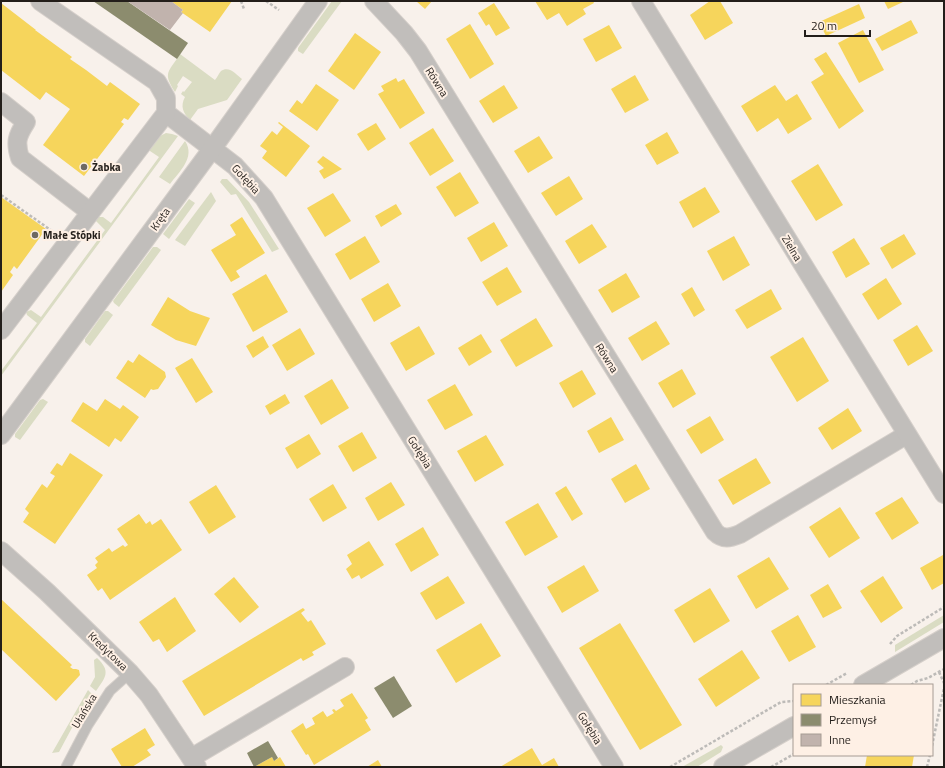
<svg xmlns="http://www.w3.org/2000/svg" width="945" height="768" viewBox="0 0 945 768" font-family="'Titillium Web',sans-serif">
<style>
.green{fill:#dadcc3}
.homes{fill:#f6d55c}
.industry{fill:#8c8c6e}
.building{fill:#c1b3ad}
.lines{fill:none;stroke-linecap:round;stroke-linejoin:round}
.lane-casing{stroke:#d5cfca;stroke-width:11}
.street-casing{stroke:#d5cfca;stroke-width:20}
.path{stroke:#bdbbb8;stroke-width:2.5;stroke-dasharray:3 2;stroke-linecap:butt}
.lane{stroke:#c1bebb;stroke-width:9}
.street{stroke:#c1bebb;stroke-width:18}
.poi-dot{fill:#6e6863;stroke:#fef0e5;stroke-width:1.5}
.labels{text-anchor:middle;stroke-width:4;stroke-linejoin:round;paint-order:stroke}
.street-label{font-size:11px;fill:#231e1a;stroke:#fef0e5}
.poi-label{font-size:11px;font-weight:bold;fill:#231e1a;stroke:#fef0e5;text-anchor:start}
</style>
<rect width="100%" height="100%" fill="#f8f1eb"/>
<!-- green -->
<g class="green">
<polygon points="332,1 342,1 303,54 298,51 298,48"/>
<path d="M180,54L215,80C217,78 219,73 221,71C229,65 237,75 242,79L227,100L198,109L190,120C183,113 180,106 185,97L181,94L183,91L184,92L192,82L183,76L177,85L178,86L175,92C162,72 169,72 180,54Z"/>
<polygon points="166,133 172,134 178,136 1,376 1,371 37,323 27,315 26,312 31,310 41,317 105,230 95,220 98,217 103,217 111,223 159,157 150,151 149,148 160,136"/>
<path d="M185,141C196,157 179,172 170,184L159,177Z"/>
<polygon points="222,179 227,179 249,202 279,249 272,252 236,194 231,195 220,182"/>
<polygon points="211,192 216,201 185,246 175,240"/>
<polygon points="189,199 195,203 169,239 163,234"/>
<polygon points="153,247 157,247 161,250 119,307 114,303 113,301"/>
<polygon points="105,311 108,311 113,315 90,346 85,342 85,339"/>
<polygon points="43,399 48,402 20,440 15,437 15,434 40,400"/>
<polygon points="944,615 944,622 895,652 895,645"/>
<path d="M97,658C111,671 106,677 96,691L90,686L95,677L94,660Z"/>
<polygon points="88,690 93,695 74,724 59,752 52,753"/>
<polygon points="721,745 723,747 721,752 697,767 682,767"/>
</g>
<!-- homes -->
<g class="homes">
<polygon points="171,1 232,1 210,32 181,12 183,10"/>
<polygon points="416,1 432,1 425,9"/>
<polygon points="535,1 593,1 594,3 583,9 586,14 567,26 559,13 547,20"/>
<polygon points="710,1 720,1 733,23 705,40 690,15"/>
<polygon points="884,1 903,1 903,2 888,9"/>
<polygon points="1,3 36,30 35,30 72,57 70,59 86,70 107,86 110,82 140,104 128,120 124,118 121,122 124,124 84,176 43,145 70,109 46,92 40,100 1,70"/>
<polygon points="494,3 510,28 496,36 489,24 486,26 478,13"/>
<polygon points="859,4 865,18 826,36 819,22"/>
<polygon points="911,20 918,33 882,51 875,39"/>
<polygon points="470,24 494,64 470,79 446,39"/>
<polygon points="609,25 622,48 596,62 583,39"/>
<polygon points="863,30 884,70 859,83 838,43"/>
<polygon points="355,33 381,52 354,90 328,71"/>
<polygon points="826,52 864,111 839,129 811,82 824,74 814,59"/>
<polygon points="635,75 649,100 625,113 611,89"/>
<polygon points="396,78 398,82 404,79 425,113 400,129 378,94 384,91 381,86"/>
<polygon points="316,84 339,100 317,131 289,111 297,100 302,104"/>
<polygon points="504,85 518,108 493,123 479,101"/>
<polygon points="775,85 786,101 797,94 812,119 788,134 778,118 757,132 741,106"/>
<polygon points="279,122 310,146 286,177 262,158 267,151 260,146 272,131 277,135 283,127 278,123"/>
<polygon points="376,123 386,139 368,151 357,134"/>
<polygon points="433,128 454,161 430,176 409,143"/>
<polygon points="667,132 679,153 657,165 645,145"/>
<polygon points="539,136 553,158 528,173 514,151"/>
<polygon points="323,156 342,169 324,179 319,171 324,168 317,162"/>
<polygon points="818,164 843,205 816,221 791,181"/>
<polygon points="460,172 479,203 455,217 436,187"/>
<polygon points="569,176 583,199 556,216 541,193"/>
<polygon points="705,187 720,212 693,228 679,202"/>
<polygon points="333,193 351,221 325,237 307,208"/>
<polygon points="1,197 46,229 17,269 14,266 10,272 13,275 1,292"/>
<polygon points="396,204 402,214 381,227 375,216"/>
<polygon points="242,217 265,253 236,271 240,277 231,282 211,250 236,235 230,225"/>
<polygon points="494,222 508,246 481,262 467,238"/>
<polygon points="592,224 607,247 579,264 565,241"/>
<polygon points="904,234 916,254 892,269 880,248"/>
<polygon points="365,236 380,262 350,280 335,254"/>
<polygon points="734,236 750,265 723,281 707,251"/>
<polygon points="854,238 870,264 846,278 832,252"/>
<polygon points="507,267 522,292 497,306 482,282"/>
<polygon points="626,273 640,297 612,313 598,290"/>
<polygon points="266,274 288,312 253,332 232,294"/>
<polygon points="886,278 902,304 878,320 862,294"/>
<polygon points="388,283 401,306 374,322 361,299"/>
<polygon points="692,287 705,310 694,317 681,294"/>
<polygon points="771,289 782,309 747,329 735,310"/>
<polygon points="168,297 190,311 210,318 196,346 176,340 151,325"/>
<polygon points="536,318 553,346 516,367 500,340"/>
<polygon points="656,321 670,344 642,361 628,338"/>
<polygon points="917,325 933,351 908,366 893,340"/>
<polygon points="419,326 435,354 406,371 390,343"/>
<polygon points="300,328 315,354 287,371 272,345"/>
<polygon points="481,334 492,352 469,366 458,348"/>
<polygon points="263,336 269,347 253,358 246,346"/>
<polygon points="803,337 829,381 797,402 770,357"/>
<polygon points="139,354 165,372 166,377 158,389 153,390 151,389 145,398 116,378 128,360 133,363"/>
<polygon points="192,358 213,392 196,403 175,368"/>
<polygon points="682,369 696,394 673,408 658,383"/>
<polygon points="582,370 596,394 573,408 559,383"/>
<polygon points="332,379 349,408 321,425 304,396"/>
<polygon points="455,384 473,415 445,430 427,400"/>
<polygon points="285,394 290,403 270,415 265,406"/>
<polygon points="105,399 120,409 123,405 139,417 121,442 115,438 109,447 71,421 83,402 97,411"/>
<polygon points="848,408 862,431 832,450 818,428"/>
<polygon points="710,416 724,440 701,454 686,430"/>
<polygon points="611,417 624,440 599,453 587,431"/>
<polygon points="362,432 377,458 353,472 338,446"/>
<polygon points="309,434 321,454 297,469 285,448"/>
<polygon points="486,435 504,465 475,482 457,451"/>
<polygon points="70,453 103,475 55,544 23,522 29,513 25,509 42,484 47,488 55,476 50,473 57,463 62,466"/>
<polygon points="756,458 771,483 733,505 718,480"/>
<polygon points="636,464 650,489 625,503 611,479"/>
<polygon points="391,482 405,505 378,521 365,498"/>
<polygon points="333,484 347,508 323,522 309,499"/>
<polygon points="216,485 236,517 209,534 189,502"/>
<polygon points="566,486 583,514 572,521 555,493"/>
<polygon points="902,497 919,523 892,540 875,513"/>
<polygon points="538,503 558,537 525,556 505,522"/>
<polygon points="840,507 860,538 829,558 809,527"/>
<polygon points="139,514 146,524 150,521 152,525 161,519 182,550 110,600 102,588 98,591 87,575 97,568 95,565 98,562 95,558 109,548 112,552 123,545 125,547 128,545 117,529"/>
<polygon points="423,527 439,555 411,572 395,544"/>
<polygon points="369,541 384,565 361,579 359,575 352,579 346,569 352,564 347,555"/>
<polygon points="943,555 944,556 944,583 932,590 920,568"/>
<polygon points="769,557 789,589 756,609 737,576"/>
<polygon points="584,565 599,591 562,613 547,587"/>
<polygon points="448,576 465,603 436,620 420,593"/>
<polygon points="883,576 903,608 881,623 860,591"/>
<polygon points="234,577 259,607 240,623 214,594"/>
<polygon points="828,584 842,608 823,618 810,595"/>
<polygon points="710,588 730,621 694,643 674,610"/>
<polygon points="175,597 196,631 167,652 159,639 153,642 139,622"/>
<polygon points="1,599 72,665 70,667 73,669 76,669 79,670 80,675 56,701 1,649"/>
<polygon points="303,608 305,610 301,613 308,622 311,620 326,644 312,652 314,655 303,661 301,658 204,716 182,681"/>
<polygon points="798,615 816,647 789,662 771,631"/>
<polygon points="481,623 501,656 456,683 436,650"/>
<polygon points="620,623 682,725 640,750 579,648"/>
<polygon points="742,650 760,678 716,707 698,679"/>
<polygon points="352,693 368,718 365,720 371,730 314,765 308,754 306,755 291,731 303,723 306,729 315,724 312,718 323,711 327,717 334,713 332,710 334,709 336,711 344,706 340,700"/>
<polygon points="145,728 155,745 147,750 151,755 132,767 122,767 111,749"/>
<polygon points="532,748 542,765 554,758 559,767 500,767"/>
<polygon points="867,755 914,755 912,767 865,767"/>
<polygon points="272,757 274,761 280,757 286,767 254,767"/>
<polygon points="378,760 382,767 367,767"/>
</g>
<!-- industry -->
<g class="industry">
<polygon points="93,1 127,1 188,43 177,59"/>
<polygon points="394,676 412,706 393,718 374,688"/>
<polygon points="268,741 278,758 274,761 272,757 254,767 247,753"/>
</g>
<!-- building -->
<polygon class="building" points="127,1 171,1 183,10 181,12 183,13 170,30"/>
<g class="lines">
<defs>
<polyline id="lane" points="66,767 88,725 110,691 130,673"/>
<g id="street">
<path d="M374,1L404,33L418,51L715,532C723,540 730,538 740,534L906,435"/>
<polyline points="641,1 944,494"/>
<path d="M1,102L26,122C17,136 15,142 20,158L90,212"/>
<polyline points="166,113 235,166 264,198 614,767"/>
<polyline points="1,330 166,113 166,98 157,82 40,1"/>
<polyline points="1,435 212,149 318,1"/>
<polyline points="1,551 47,592 130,673 149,695 197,767"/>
<polyline points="863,685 944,638"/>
<polyline points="191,758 345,667"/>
<polyline points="723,767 794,726"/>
</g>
</defs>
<!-- lane casing -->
<use href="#lane" class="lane-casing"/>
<!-- street casing -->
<use href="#street" class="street-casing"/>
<!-- path -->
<g class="path">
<polyline points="241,1 244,9"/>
<polyline points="266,1 279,10"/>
<polyline points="1,195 52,231"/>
<polyline points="890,644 897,636 944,607"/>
<polyline points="939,672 944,683"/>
<polyline points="826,685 847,673"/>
<polyline points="911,685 917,681 928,678 944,669"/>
<polyline points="932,746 944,688"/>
<polyline points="670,767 781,702 794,701"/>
<polyline points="771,767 794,754"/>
<polyline points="927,767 930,755"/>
</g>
<!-- lane -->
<use href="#lane" class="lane"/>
<!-- street -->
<use href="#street" class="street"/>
</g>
<!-- markers -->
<g class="poi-dot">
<circle cx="84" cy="167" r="4"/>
<circle cx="35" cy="235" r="4"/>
</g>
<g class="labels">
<!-- street labels -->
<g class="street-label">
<text transform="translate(437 82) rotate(58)" y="4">Równa</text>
<text transform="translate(246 179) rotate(47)" y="4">Gołębia</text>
<text transform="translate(160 219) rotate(-54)" y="4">Kręta</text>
<text transform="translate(792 248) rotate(59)" y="4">Zielna</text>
<text transform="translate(607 358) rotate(58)" y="4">Równa</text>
<text transform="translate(420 452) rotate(58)" y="4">Gołębia</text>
<text transform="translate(108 651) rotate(44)" y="4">Kredytowa</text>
<text transform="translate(84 711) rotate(-59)" y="4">Ułańska</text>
<text transform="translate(590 728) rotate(58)" y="4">Gołębia</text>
</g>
<!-- poi labels -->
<g class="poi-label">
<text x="92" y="171">Żabka</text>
<text x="43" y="239">Małe Stópki</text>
</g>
</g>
<!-- border -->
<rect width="945" height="768" fill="none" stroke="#231e1a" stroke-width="4"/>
<!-- legend -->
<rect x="793" y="684" width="140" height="72" fill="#fef0e5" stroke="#a69c94"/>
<rect x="801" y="694" width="20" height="12" fill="#f6d55c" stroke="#a69c94"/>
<text x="829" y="704" font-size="12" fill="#231e1a">Mieszkania</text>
<rect x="801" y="714" width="20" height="12" fill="#8c8c6e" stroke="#a69c94"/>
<text x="829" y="724" font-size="12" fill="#231e1a">Przemysł</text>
<rect x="801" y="734" width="20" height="12" fill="#c1b3ad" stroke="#a69c94"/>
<text x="829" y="744" font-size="12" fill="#231e1a">Inne</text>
<!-- scale -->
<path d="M805 30v6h65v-6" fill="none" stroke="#231e1a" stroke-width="2"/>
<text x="811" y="30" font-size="12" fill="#231e1a" stroke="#fef0e5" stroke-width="3" paint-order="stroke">20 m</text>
</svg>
